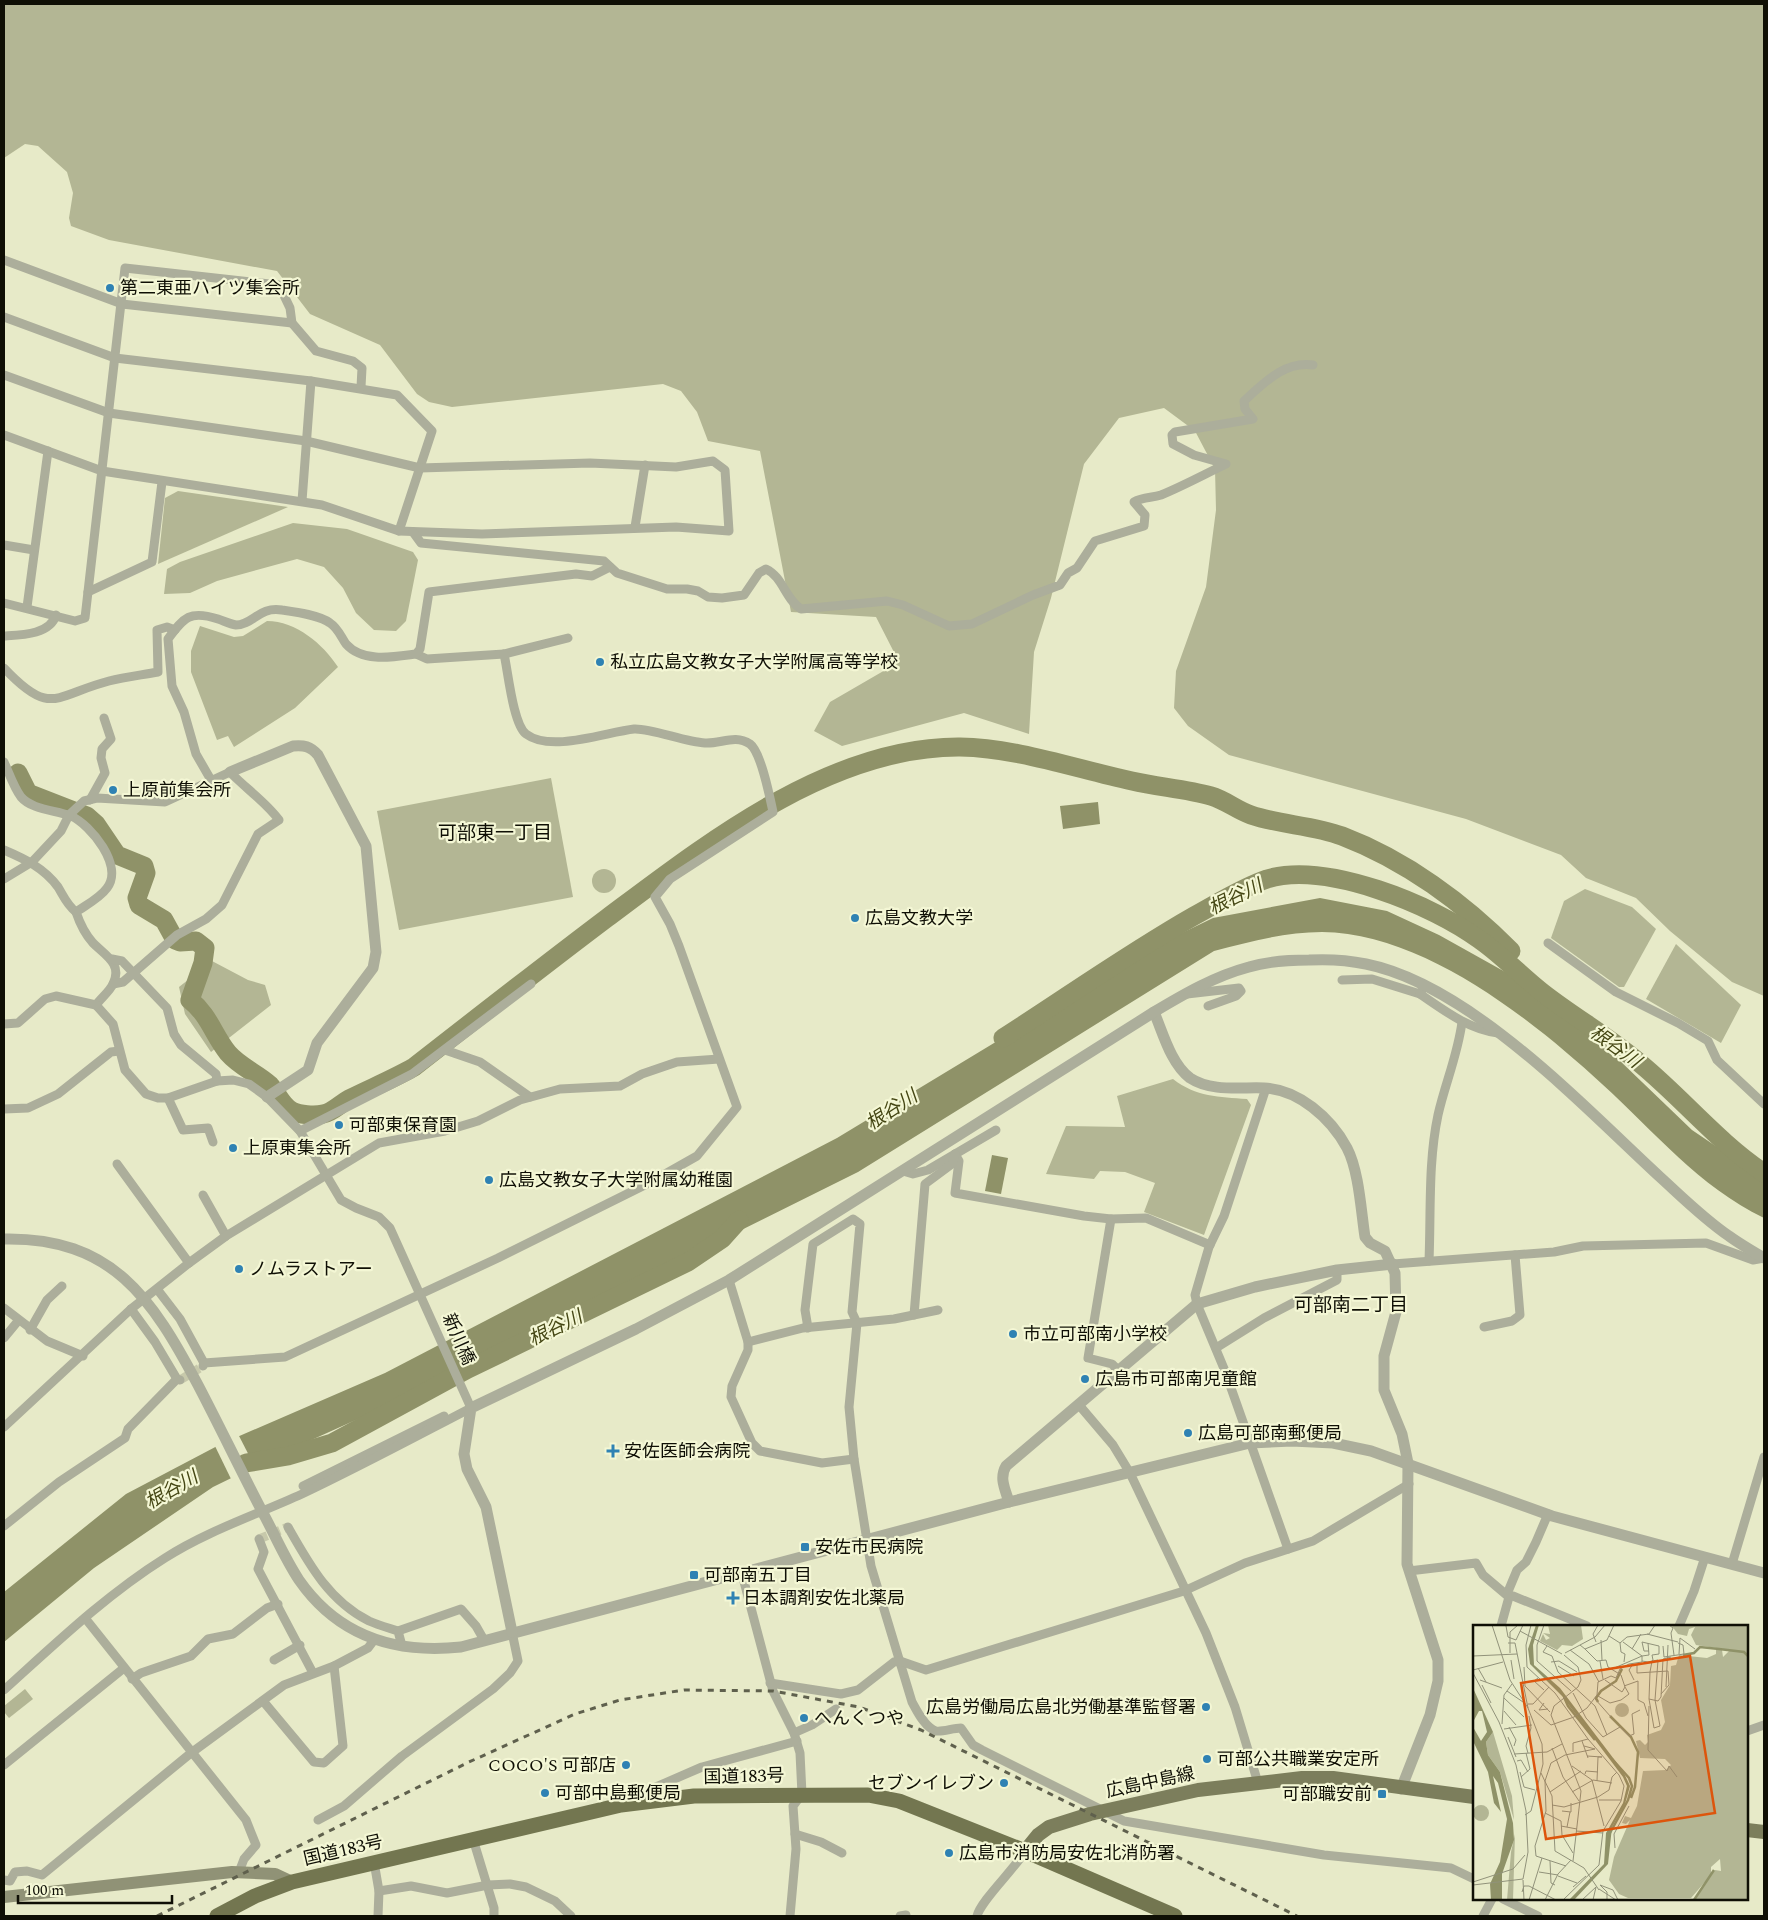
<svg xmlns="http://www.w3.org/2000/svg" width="1768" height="1920" viewBox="0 0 1768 1920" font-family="Spectral,'Noto Sans JP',serif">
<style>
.green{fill:#b3b694}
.water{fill:#8f9268}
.pier{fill:#e7eac8}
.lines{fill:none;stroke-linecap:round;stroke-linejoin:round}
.river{stroke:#8f9268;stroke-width:19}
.minor-tunnel{stroke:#c7c9ab;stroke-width:9;stroke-dasharray:9 4.5;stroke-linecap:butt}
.minor{stroke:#acae9b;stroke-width:9}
.tertiary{stroke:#acae9b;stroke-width:11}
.secondary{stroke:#909276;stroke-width:12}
.primary{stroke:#7c7e5c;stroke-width:14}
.trunk{stroke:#737650;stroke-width:15}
.rail{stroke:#5f604d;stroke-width:3;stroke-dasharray:6 6;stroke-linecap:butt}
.poi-dot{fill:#2f82b3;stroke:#f4f7d5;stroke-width:2}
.labels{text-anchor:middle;stroke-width:4.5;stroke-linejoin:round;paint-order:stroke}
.poi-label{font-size:18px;fill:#0f0f05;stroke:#f4f7d5;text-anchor:start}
.street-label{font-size:18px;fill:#0f0f05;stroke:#f4f7d5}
.neighbourhood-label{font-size:19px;fill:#0f0f05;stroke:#f4f7d5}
.water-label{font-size:19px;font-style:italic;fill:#454714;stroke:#f4f7d5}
.inset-river{fill:none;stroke:#8f9268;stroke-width:2.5}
.inset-road{fill:none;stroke:#91927a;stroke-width:1}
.view{fill:#dd550c;fill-opacity:0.15;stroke:#dd550c;stroke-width:2.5}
.inset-edge{fill:none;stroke:#0f0f05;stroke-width:2.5}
</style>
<rect width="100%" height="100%" fill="#e7eac8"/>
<!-- green -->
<g class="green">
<polygon points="4,4 1764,4 1764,996 1732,982 1670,931 1636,898 1586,878 1561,855 1466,819 1229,755 1188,726 1174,708 1176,671 1206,587 1216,510 1215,469 1195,431 1164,408 1119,418 1084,464 1051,598 1034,652 1029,734 964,713 842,746 814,731 830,702 899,662 876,617 791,612 760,451 708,441 697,412 681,391 663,384 452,407 429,402 417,394 380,345 310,314 277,271 109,240 71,226 69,218 73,193 67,172 38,146 25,144 4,158"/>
<polygon points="178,491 288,507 158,564 165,498"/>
<polygon points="293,523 347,529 413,552 418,560 406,621 396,631 374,630 356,613 343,588 324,567 297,559 217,581 190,593 164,594 167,569 180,562"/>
<path d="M267,621C296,621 323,644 338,667L295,708L234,747L228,736L217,740L191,672V651L200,626L234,637L243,636Z"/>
<polygon points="551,778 573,897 399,930 377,811"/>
<circle cx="604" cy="881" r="12"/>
<polygon points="1585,889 1632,907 1656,929 1624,987 1619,987 1551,938 1564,901"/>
<polygon points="1676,944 1741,1005 1721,1043 1646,999"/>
<polygon points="212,961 248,980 265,985 271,1005 211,1052 185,1014 179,987"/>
<path d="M1173,1079C1196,1097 1219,1097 1247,1099L1251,1105L1204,1235L1144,1212L1155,1183L1125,1172L1100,1171L1094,1179L1046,1174L1066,1126L1125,1127L1117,1096Z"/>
<polygon points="25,1689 33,1699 9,1718 4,1712 4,1706"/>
</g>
<!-- water -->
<g class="water">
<polygon points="1098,802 1100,824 1063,829 1060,806"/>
<path d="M1320,898L1387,911L1439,935L1516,978L1617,1058L1692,1130L1751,1170L1764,1176V1218C1698,1186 1655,1132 1602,1084C1530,1018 1423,933 1322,932C1285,932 1249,942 1214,951L858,1172L389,1405L287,1451L213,1487L94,1568L4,1642V1592L126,1494L221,1444L385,1373L837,1138L1151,948L1213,918Z"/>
<polygon points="992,1155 1008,1158 1001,1194 985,1191"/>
</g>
<!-- pier -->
<polygon class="pier" points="238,1434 256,1469 232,1481 214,1444"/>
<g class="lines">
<!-- river -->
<g class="river">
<path d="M18,773L28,793L87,816L96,824L117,855L144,866L146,873L137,898L139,905L164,920L175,940L180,942L196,941L205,948L203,963L190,1000C209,1015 213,1034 228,1053C240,1067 257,1073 270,1085C278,1094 282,1106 292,1111C299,1115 315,1116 323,1114C332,1113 341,1103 349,1099C371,1088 393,1079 414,1067C478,1017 542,967 607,918C706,844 830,746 960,747C1018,748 1076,769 1132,781C1158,787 1186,789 1211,796C1225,800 1237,810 1251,815C1280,825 1313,825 1342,836C1405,860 1464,903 1511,951"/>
<path d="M1003,1038C1067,997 1129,953 1194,916C1218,903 1241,888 1267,879C1326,861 1433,905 1480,940C1503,956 1521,976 1543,993C1575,1018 1611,1038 1642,1065C1684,1100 1719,1143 1764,1173"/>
<polyline points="246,1463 288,1456 332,1443 468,1369 688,1262 722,1239 739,1220"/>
</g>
<!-- minor-tunnel -->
<g class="minor-tunnel">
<polyline points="180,1380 203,1366"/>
<polyline points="259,1539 288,1527"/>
</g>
<!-- minor -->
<g class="minor">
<polyline points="4,260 122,304 292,323"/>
<polyline points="4,317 115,358 311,381 397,395 432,431 399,531"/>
<polyline points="4,375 109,413 306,441 420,468 590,463 676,467 713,461 725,470 729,531 676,527 482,534 399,531 322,505 102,471 4,435"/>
<polyline points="302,501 311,381"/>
<polyline points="635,527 645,465"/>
<path d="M413,532L421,543L604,561L617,573L667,589H687L698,591L708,597L722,598L744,595L759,573L766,569C783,577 785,599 801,609L887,601L903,605L949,626L972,624L1033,595L1060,585L1068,573L1077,568L1095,541L1144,526L1145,515L1134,502C1143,497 1152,498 1161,495C1183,486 1205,474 1226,464L1194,455L1173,444L1172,435L1175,432L1253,419L1245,409L1244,401C1264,383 1284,361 1313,365"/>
<polyline points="4,545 34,550"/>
<polyline points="88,592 152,562 162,482"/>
<polyline points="4,603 75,621 85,618 125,268 279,285 290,308 292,323 316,351 353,361 362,368 361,387"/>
<polyline points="27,607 48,451"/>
<path d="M4,636C20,635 50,635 56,615"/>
<polyline points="416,654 427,659 504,654 568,638"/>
<path d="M4,668C51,718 55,695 109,681C125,677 142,675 158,672L157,630L167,627L175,630"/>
<path d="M4,762C9,773 14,788 21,797C32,810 56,810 71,816C91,825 124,866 107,888C100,898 86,905 76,912C80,924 85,934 93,943C105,955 123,964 113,984C110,991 101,998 96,1005L113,1024L125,1070L146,1094L158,1098H168L217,1081L233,1080L249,1084L267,1097L300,1131L341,1200L356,1208L379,1217L390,1228L471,1408"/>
<path d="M211,780L196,754L184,712L172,686L168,639C184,617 190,610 218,619C224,621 230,624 236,625C253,625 259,606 282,610C296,612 319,615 330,623C338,628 341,637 346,644C363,663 393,657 416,654L420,649L429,592L576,574L592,576L610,567"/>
<polyline points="90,800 105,773 101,758 102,749 111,739 104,718"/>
<path d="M4,850C25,859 44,868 58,887C64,897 67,905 76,912"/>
<path d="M4,879L32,862L61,831L69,815L84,801L97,798L165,802L230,772C245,788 266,802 279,820L258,834L222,905L206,919L177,935L123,982L113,984"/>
<polyline points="1548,943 1616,992 1678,1023 1708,1041 1717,1060 1764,1104"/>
<polyline points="112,959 122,961 167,1008 174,1034 181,1045 216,1074 217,1081"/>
<polyline points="1342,980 1372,979 1420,994"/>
<path d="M1424,986L1420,994C1445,1011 1468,1029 1498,1033"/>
<polyline points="1187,994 1239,988 1241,991 1236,996 1208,1006"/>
<polyline points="4,1024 18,1023 45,999 56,996 96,1005"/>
<polyline points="445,1050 480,1062 530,1097"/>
<polyline points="1266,1088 1224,1216 1209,1247 1195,1295 1197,1304 1225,1371 1288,1549"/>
<polyline points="168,1098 183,1130 208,1128 213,1142"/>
<polyline points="4,1109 28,1108 58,1094 111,1052 119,1051"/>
<polyline points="300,1131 412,1074 531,984"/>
<polyline points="955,1154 959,1161 955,1193 1084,1216 1111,1219 1146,1218 1210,1245"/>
<polyline points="117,1164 189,1263"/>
<polyline points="903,1171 913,1174 928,1170 996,1130"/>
<polyline points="203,1195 226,1236"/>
<polyline points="1111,1219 1088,1358 1112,1364 1119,1371"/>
<path d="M1429,1261C1431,1213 1428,1162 1438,1115C1445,1084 1458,1054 1462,1022"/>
<polyline points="1393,1264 1554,1252 1583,1246 1706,1243 1753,1260 1764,1258"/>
<polyline points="729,1280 748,1342 748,1350 732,1386 731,1397 752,1443 760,1451 822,1463 854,1459"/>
<polyline points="157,1289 180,1319 204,1363 203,1366"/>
<polyline points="4,1308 47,1341 83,1356"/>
<polyline points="131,1309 155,1342 177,1379 180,1380"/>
<polyline points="914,1315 925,1184 952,1164 955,1154"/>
<polyline points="1484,1327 1512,1321 1520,1315 1515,1255"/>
<path d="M808,1328L805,1310L813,1244L853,1219L860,1224L852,1312L857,1323L849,1407L854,1459L871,1566L912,1702C917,1711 925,1728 936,1731C943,1732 953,1728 961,1728L973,1745L982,1750L1124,1821L1324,1855L1451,1868L1474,1879"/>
<polyline points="30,1330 47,1300 62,1286"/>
<polyline points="4,1338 18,1321"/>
<polyline points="748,1342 803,1328 894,1319 938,1310"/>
<polyline points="1216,1348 1264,1318 1337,1280 1337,1270"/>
<path d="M204,1363L285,1357L498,1258L651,1182L697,1156L737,1107L679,946L670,924L655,897L670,879L773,812C770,798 761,752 750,744C735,734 721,744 705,743C685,742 651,728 634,729C606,732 551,753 526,734C513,724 508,671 504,654"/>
<polyline points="1079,1405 1113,1445 1130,1473 1206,1633 1235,1707 1258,1783"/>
<polyline points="4,1427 131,1309 189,1263 226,1236 379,1143 445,1131 478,1121 520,1100 560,1089 620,1086 642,1074 677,1062 719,1059"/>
<polyline points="303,1486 444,1416"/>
<polyline points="4,1526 59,1482 125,1438 128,1429 177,1379"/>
<path d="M288,1527C309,1564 329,1601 369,1621C378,1625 389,1628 398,1631L402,1646"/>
<polyline points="259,1539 264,1552 258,1569 313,1673"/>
<polyline points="1732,1564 1764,1457"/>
<polyline points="1409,1571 1476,1563 1483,1575 1509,1597 1501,1626"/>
<polyline points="742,1574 773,1691 794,1733 800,1753 802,1794 793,1806 796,1849 790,1916"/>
<polyline points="1507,1594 1517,1570 1526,1562 1536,1542 1548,1514"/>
<polyline points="1509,1597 1513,1596 1587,1626"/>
<polyline points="85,1618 246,1820 256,1845 244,1859 239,1872"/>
<polyline points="1679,1626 1694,1591 1705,1557"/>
<polyline points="398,1631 461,1609 476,1626 484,1640"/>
<polyline points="274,1660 300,1645"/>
<polyline points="132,1679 141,1673 191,1656 208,1639 233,1634 267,1608 278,1604"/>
<polyline points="770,1683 841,1694 858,1690 894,1662 900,1661 926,1670 1184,1591 1245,1563 1313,1541 1409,1484"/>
<path d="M4,1690C55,1644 106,1595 165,1558C207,1531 256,1515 302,1494C359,1467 415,1437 471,1408"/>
<polyline points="263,1701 314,1762 324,1763 343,1746 334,1666"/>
<polyline points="1747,1731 1764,1725"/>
<polyline points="794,1733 812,1725 836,1709"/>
<polyline points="4,1765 124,1668"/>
<polyline points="647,1801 649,1790 702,1767 797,1741"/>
<polyline points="318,1820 344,1806 402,1756 493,1689 510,1673 518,1661 512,1632"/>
<polyline points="795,1834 821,1842 842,1853"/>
<polyline points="473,1839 494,1908 494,1916"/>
<polyline points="374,1862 379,1891 378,1916"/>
<polyline points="4,1880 10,1881 15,1872 27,1871 42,1875 191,1753 284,1685 334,1666 368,1648 374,1640"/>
<polyline points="379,1891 411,1886 447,1893 488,1885 510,1884 526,1887 555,1901 571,1916"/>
<polyline points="1503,1899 1538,1916"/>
<polyline points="900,1916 906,1915"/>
<path d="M977,1916C981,1900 1015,1869 1025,1851"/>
<polyline points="1483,1916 1492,1899"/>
</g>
<!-- tertiary -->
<g class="tertiary">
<path d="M230,772L293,746C304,745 310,746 318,755L366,846L376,952L373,968L317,1043L308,1070L267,1097"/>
<path d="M1154,1012C1163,1033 1171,1064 1190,1078C1211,1092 1241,1087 1264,1088C1298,1089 1331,1118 1347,1148C1359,1171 1361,1211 1365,1237L1370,1243L1385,1251L1395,1273L1396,1312L1384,1356V1390L1402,1434L1408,1463L1407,1564L1438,1660V1681L1430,1715L1401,1789"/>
<path d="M4,1239C112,1237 152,1298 198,1385C220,1427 241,1471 263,1513C275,1535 285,1559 299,1580C338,1636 395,1654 461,1647L1009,1502L1250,1443L1292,1441L1333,1443L1371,1451L1552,1516L1764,1573"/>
<path d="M1009,1502C1005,1489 999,1478 1006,1466L1197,1304L1255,1287L1337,1270L1393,1264"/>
<path d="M512,1632L486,1507L467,1469L464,1454L471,1408L636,1329L729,1280L1154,1012C1184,994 1215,976 1249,967C1269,961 1289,960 1309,960C1328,959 1347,960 1366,964C1470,985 1583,1106 1660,1177C1682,1197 1704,1219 1729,1236C1740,1244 1752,1251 1764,1258"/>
</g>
<!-- secondary -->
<polyline class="secondary" points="4,1897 232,1872 275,1874 292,1882"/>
<!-- primary -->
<g class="primary">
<polyline points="1747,1830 1764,1832"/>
<polyline points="1025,1851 1038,1835 1049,1827 1090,1814 1198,1790 1302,1778 1333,1778 1474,1797"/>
</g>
<!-- trunk -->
<polyline class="trunk" points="217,1916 255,1896 292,1882 621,1805 694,1796 868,1795 899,1801 1025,1851 1175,1916"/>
<!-- rail -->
<polyline class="rail" points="157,1916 469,1762 575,1714 620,1700 684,1690 773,1691 859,1707 921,1730 1297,1916"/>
</g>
<!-- markers -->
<g class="poi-dot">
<circle cx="110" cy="288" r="5"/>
<circle cx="600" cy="662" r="5"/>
<circle cx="113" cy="790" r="5"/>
<circle cx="855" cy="918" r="5"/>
<circle cx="339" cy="1125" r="5"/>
<circle cx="233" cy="1148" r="5"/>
<circle cx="489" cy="1180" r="5"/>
<circle cx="239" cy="1269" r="5"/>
<circle cx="1013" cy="1334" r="5"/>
<circle cx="1085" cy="1379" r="5"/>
<circle cx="1188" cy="1433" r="5"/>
<path d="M610.5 1443.5h5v5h5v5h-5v5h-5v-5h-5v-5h5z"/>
<rect x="800" y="1542" width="10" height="10" rx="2.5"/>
<rect x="689" y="1570" width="10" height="10" rx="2.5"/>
<path d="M730.5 1590.5h5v5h5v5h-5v5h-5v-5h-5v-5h5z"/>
<circle cx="1206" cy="1707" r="5"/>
<circle cx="804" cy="1718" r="5"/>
<circle cx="1207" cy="1759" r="5"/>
<circle cx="626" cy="1765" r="5"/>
<circle cx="1004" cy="1783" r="5"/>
<circle cx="545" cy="1793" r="5"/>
<rect x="1377" y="1789" width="10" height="10" rx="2.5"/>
<circle cx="949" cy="1853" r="5"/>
</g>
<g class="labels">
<!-- poi labels -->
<g class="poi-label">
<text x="120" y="294">第二東亜ハイツ集会所</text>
<text x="610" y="668">私立広島文教女子大学附属高等学校</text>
<text x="123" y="796">上原前集会所</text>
<text x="865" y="924">広島文教大学</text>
<text x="349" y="1131">可部東保育園</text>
<text x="243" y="1154">上原東集会所</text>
<text x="499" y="1186">広島文教女子大学附属幼稚園</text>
<text x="249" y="1275">ノムラストアー</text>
<text x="1023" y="1340">市立可部南小学校</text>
<text x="1095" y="1385">広島市可部南児童館</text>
<text x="1198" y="1439">広島可部南郵便局</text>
<text x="624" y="1457">安佐医師会病院</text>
<text x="815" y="1553">安佐市民病院</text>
<text x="704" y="1581">可部南五丁目</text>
<text x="743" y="1604">日本調剤安佐北薬局</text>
<text x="1196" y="1713" text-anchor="end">広島労働局広島北労働基準監督署</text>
<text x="814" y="1724">へんくつや</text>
<text x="1217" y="1765">可部公共職業安定所</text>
<text x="616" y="1771" text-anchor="end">COCO'S 可部店</text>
<text x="994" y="1789" text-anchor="end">セブンイレブン</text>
<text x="555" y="1799">可部中島郵便局</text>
<text x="1372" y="1800" text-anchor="end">可部職安前</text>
<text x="959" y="1859">広島市消防局安佐北消防署</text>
</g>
<!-- street labels -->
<g class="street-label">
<text transform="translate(459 1339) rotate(66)" y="6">新川橋</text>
<text transform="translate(744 1776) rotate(-1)" y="6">国道183号</text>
<text transform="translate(1150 1782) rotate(-12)" y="6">広島中島線</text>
<text transform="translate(343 1850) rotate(-13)" y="6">国道183号</text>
</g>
<!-- neighbourhood labels -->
<g class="neighbourhood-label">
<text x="495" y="839">可部東一丁目</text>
<text x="1351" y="1311">可部南二丁目</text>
</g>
<!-- water labels -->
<g class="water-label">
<text transform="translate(1235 896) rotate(-26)" y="7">根谷川</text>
<text transform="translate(1616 1046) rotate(36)" y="7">根谷川</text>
<text transform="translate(891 1109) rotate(-33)" y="7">根谷川</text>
<text transform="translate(555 1327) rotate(-26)" y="7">根谷川</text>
<text transform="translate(171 1489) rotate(-30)" y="7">根谷川</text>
</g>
</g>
<!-- overview -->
<g transform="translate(1473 1625)">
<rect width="275" height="275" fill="#e7eac8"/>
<path d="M75,0H108L110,14L99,21L89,20L84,25L67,16L70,9L73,15L77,13L70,8L77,9ZM198,0H275V275H222L242,245L248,246L247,234L238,242V250L218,273H155L146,269L136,255L141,232L157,195L153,199L149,198L152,191L158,193L164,181L170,146L193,145L198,140L192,134L167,133L163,116L167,115L172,120L175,117L174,110L188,105L192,97L188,75L197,60L198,41L203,40L206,30L234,33L243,29V24L249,25L250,32L257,25L223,20L218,10L222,2L216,4L214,11L205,9ZM142 85a7 7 0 1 1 14 0a7 7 0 1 1-14 0ZM20,107L39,171L41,195L27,147L15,130L13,117ZM0 188a8 8 0 1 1 16 0a8 8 0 1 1-16 0ZM42,209L40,275H34L38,227Z" fill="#b3b694"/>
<path d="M63,0H66L60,20L61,40L87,63L150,146L157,161L152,179L139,202L135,239L101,275H96L131,239L133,208L150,178L154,161L150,152L89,71L57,39L55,24ZM0,63L20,107L13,117L15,130L27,147L40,198L41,215L29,249V275H18L17,259L27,237L34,194L25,158L20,151L28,187L21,178L15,147L0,116V102L8,116L14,107L9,86H6L0,97Z" fill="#8f9268"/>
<path class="inset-river" d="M246,24L271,27L275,31M210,30L221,28L227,22L246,24M91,72L95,81L122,115M125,77L123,73L128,66L143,56L149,44M137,91L158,112L165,127L162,162L158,173M137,208L155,175L159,161L156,153L139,134M221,275L241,245"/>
<path class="inset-road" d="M19,0L37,55L55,83L69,119L70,139L58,186L52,190M71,0L64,20V36L98,66M196,0L200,3L198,8L201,30M33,1L35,12L43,15M47,6L89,29M174,9L205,17M136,11L147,18L154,12L176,9L182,0M43,15L50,0M128,15L129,35M123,17L120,9L125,0M150,17L169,31M35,18H42L55,83M147,18L148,27L152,29L151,37M53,20L54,42L82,68L115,114L146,150L151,161L148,176L130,206L126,240L90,275M53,20L58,0M107,20L112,24L134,15L141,0M74,21L70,27L79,31L85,47L122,81L134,110M190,21L191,32L211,29L210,20L205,18M112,24L124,36L133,35L135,42L148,50L152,62L149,67L132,55M159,24L168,9M97,25L116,39L126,57M37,28V7L45,0M92,28L122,12L132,0M206,29L207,13L222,24M91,30L105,42L108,55L105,62L81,81L78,90L108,166L100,236M0,31L44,29M38,35L41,54M127,36L130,54M169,36L175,37L179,36L185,35L182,75L187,101L181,103L176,74L177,47L179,36L180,35L179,30L186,29V21L169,17L171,26H176M78,37L86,36L104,47M160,39L156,45L161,55M164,39V48L195,46L196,60L188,69M85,41L101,51M51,42L52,61L77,87M5,43L13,57M139,44L169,31M0,45L30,37M0,48L26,97L43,140L53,186L55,227L50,254L0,260M65,53L61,56L71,65M7,55L29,63M9,60L18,78M151,61L165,56V75L171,78L175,91M193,62L195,20M34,66L50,77M100,68L113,93L130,112L147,102L156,111L161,109L159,89L167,85M125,71L137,78L148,75L156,69L152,62M31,73L51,92M122,74L138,92M176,74L185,76L188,72L190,34L198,32M71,78L66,85L75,84M55,79H60L76,62M176,81L175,125L194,146L196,141L204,152M61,85L78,100L101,92L114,83L124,70L125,57L138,51L143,53L147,44L156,39L169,37V31L176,30L175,18M31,86L43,100M29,99L31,70L39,59M36,102L43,115L41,121M31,104L59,100M35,112L43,132M109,116L115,133M79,123L90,152L106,176M100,127V118L115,114M55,128L53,121L58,103L56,91M41,129L74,127L89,119M114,131L129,132H125L124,156M44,136L48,135L55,147M99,141L119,155L131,201M47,147L51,162L62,165M68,148L79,171L82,226L111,243L126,265M112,149L113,146L125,147M48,152L57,144L53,128M77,167L108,146M99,167L120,155L139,158M126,175H148M79,180L91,182L125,172L136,165L139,152L144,147M89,186L98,187V178M72,188L88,196L89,210L100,228M88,201L104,204M94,202L97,187M103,206L130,208M142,223L141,209L156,181M77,236L78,258L82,260M93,241L63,231L62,221L73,186L72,156L78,138L92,130L122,124L111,121M0,245V270M66,247L85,250M85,251L104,258M50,255L51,275M0,257L40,244L52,230M127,260L140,265L145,275M127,260L134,267V275M100,262L113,251M126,264L143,275M49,267L51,261H56L83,275M56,275L69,233M72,275L85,249L98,235M109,275L123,262L120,275"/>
<path class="view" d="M217,31L242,188L73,214L48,58Z"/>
<rect width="275" height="275" class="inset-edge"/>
</g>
<!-- border -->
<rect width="1768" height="1920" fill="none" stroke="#0f0f05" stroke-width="10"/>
<!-- scale -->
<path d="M18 1895v8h154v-8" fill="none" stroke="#0f0f05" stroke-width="2.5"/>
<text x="25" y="1895" font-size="15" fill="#0f0f05" stroke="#f4f7d5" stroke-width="4" paint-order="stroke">100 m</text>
</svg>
